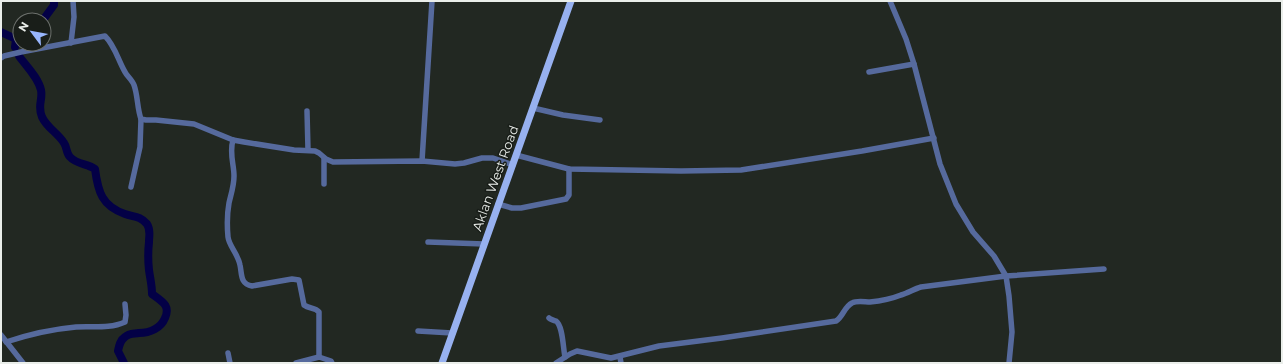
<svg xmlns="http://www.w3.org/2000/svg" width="1283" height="364" viewBox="0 0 1283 364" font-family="Montserrat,sans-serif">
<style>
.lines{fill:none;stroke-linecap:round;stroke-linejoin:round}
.river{stroke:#030046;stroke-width:8}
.minor{stroke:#566a9d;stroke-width:5.5}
.major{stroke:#97b1f0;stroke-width:7}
.labels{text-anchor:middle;stroke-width:3;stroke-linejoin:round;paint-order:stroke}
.street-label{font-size:13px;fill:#eaeeea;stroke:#191e19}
</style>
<rect width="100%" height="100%" fill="#222822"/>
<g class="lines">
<!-- river -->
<g class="river">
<polyline points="43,20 54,5 54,1"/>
<polyline points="1,32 16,39"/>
<polyline points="15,47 17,32 20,31"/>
<path d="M19,56C26,66 38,77 41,90C43,101 37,105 42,117C47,128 58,133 64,143C67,147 66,153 70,157C76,164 88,164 95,169C98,192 102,206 125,214C134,217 140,216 147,224C151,230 149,235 149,242C148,251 148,261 149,270C150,278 152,285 152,294C161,301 171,305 165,318C161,328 150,333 139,333C134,334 129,333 125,337C120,340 119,346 118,351L124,363"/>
</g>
<!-- minor -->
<g class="minor">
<polyline points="890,1 906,39 914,64 940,164 956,204 973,232 994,256 1006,276 1009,296 1012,332 1009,363"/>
<polyline points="71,43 74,17 73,1"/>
<path d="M1,58L4,56L21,52L105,36C115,46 118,60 125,72C127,76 132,80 134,85C138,96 137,108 141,119L146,120H156L194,124L233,140L244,142L294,150L315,151L319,153L326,159L333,162L422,161L455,164L464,163L482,158H493L513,165"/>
<polyline points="869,72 914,64"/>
<polyline points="533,108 563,115 600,120"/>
<polyline points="307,111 308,150"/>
<path d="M233,140C229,153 234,164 234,176C234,186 231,194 229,203C227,214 227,226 228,237C229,246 238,254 240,265C242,274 240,284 252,286L292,279L299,280L304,305C309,309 315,307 319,312V357"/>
<polyline points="516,155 569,169 681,171 741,170 862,151 934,138"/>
<polyline points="324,158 324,184"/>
<polyline points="422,161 432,1"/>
<polyline points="131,187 140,147 141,119"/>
<polyline points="498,204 512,208 521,208 566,199 569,195 569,169"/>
<polyline points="428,242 484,244"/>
<path d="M549,318C550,319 555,321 556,321C563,326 563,348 565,357"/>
<polyline points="418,331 452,333"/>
<polyline points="1,335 23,363"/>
<path d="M6,342C27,335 54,329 76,327C92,326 110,329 125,322L126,315L125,304"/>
<polyline points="228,353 230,363"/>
<polyline points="620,357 621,363"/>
<polyline points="296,363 319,357 331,361 332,363"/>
<path d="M556,363L570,354L577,351L611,358L659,346L722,338L836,321C843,317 844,307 852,303C857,300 865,302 870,302C881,301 891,299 901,295C908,293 914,289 921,287L1006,276L1104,269"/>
</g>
<!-- major -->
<polyline class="major" points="442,363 571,1"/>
</g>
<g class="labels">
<!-- street labels -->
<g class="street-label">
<text transform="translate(495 178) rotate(-70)" y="5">Aklan West Road</text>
</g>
</g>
<!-- border -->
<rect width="1283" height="364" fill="none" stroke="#eaeeea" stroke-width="4"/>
<!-- north arrow -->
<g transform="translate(32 32) rotate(302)"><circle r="19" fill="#191e19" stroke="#6d716d"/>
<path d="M0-3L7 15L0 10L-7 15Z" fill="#98b6fd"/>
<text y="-6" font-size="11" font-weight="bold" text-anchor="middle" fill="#eaeeea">N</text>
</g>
</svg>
